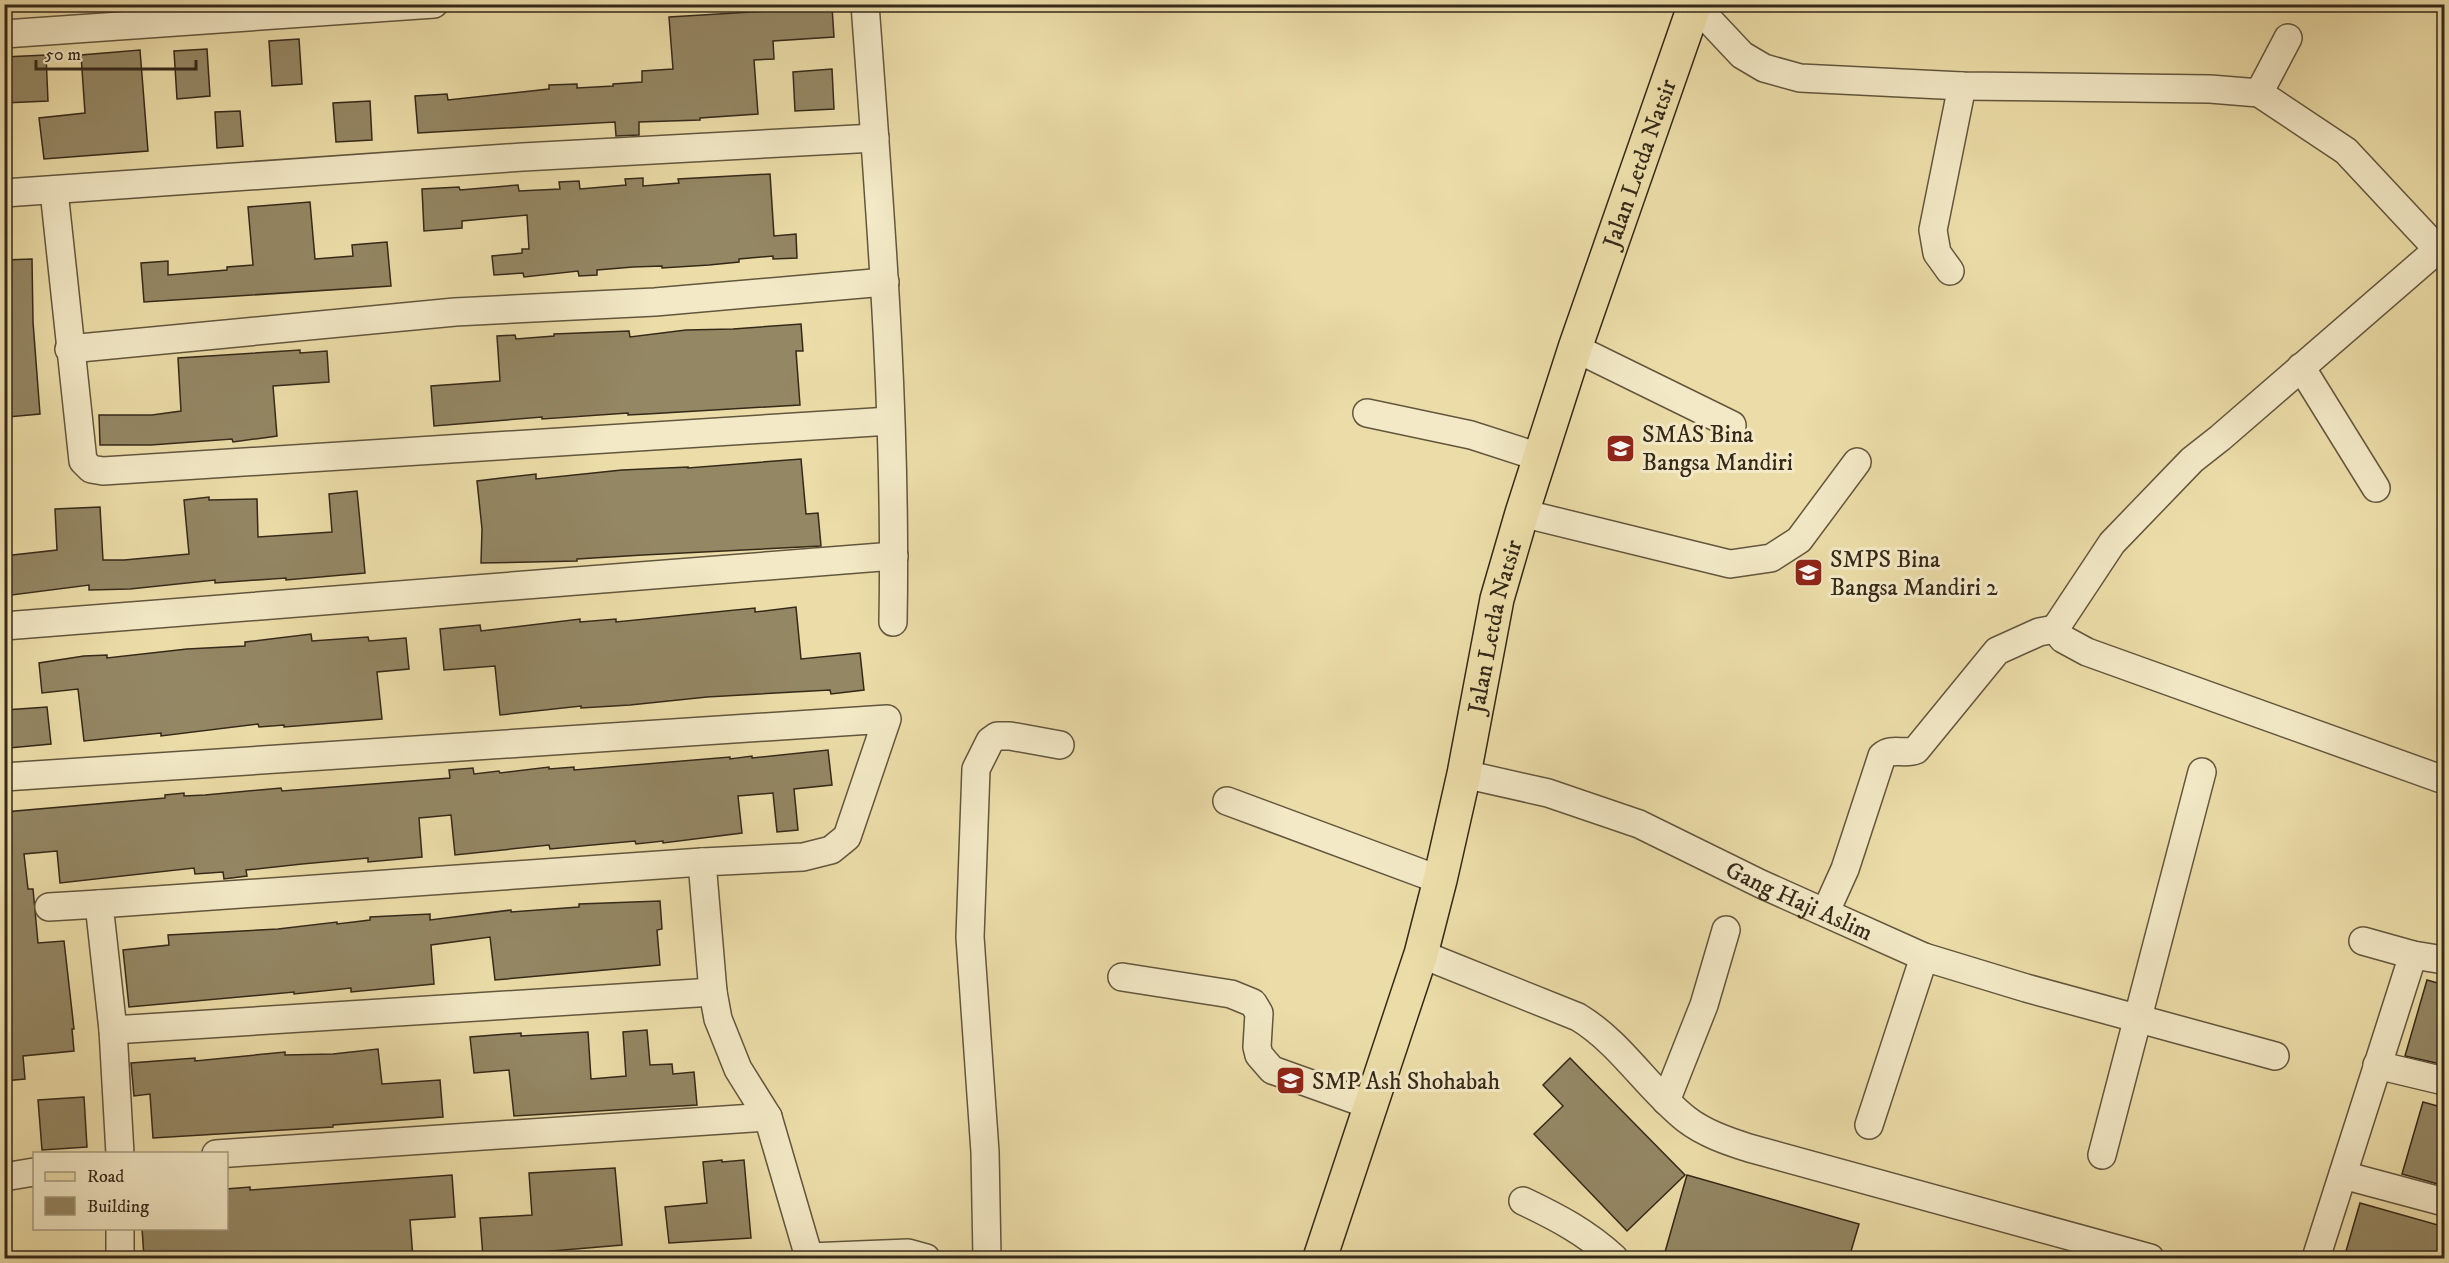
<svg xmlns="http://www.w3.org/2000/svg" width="2449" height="1263" viewBox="0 0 2449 1263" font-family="'IM FELL DW Pica',serif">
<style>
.building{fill:#948764;stroke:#35291a;stroke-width:1.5}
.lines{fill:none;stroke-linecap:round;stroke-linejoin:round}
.minor-casing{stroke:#63563e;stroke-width:30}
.major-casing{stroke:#35291a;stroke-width:36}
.minor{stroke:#f3e9c6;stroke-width:27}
.major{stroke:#ecdda8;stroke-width:33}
.labels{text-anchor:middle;stroke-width:6;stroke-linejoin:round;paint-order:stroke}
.street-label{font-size:24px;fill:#35291a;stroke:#f3e9c6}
.poi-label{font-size:24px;fill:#35291a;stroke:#f3e9c6;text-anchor:start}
</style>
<rect width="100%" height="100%" fill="#ecdda8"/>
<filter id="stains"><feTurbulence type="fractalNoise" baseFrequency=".00333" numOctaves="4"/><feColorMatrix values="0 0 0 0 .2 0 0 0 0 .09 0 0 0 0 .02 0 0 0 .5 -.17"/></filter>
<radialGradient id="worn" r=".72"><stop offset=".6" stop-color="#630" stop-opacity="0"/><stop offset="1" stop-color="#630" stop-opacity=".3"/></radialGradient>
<!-- building -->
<g class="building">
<polygon points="832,7 834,37 773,41 774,59 754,60 758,114 700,118 700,120 639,122 639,135 616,136 615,122 418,133 415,96 447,94 448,100 549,89 549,85 577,84 577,88 613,86 613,84 642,82 642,71 673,69 669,17"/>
<polygon points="299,39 302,84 272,86 269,41"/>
<polygon points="207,49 210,96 177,99 174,51"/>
<polygon points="140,50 148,151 44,159 39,118 85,113 81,55"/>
<polygon points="46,55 48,101 4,103 4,57"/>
<polygon points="832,69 834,109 795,111 793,72"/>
<polygon points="370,101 372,140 336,142 333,103"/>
<polygon points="240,111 243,146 217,148 215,112"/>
<polygon points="770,174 774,236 796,234 797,258 773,259 773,256 739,259 739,262 709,265 662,268 662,266 633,267 597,270 597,275 579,276 578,271 524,277 523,273 494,275 492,256 522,253 522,249 529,249 527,215 462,221 462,228 424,231 422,189 459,187 460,190 518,185 519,191 560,189 559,182 579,181 580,189 626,185 625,179 643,178 643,186 679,183 678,179"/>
<polygon points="310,202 315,259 353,256 352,245 387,242 391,286 144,302 141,263 168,261 168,275 227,270 227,267 253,265 248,207"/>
<polygon points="32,259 33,322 40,414 8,417 4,349 4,260"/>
<polygon points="801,324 803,351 796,351 800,405 647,414 628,415 628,413 542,419 542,417 434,426 431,386 500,381 497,336 515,335 516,339 554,336 554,334 629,331 630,337 686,330 733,329"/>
<polygon points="300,350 300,353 327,351 329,382 273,386 277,436 233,442 232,439 151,445 100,445 99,415 152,415 181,411 178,358"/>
<polygon points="801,459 806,514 818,513 821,546 643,555 577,559 577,561 481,563 482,529 477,481 536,474 536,479 622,470 688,467 688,468"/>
<polygon points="357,491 365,573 286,580 286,578 215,583 215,580 130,589 89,590 89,585 4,596 4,556 57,550 55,509 100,507 103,560 124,560 189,554 184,500 209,497 209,500 257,499 258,537 332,532 329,494"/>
<polygon points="796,607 801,659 860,653 864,690 831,694 830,690 707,697 630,705 581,708 581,706 500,715 495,666 444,670 440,629 480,625 481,631 580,619 580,622 616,619 616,622 755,608 755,612"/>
<polygon points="311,634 312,641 368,637 369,641 406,638 409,669 377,672 382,719 284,727 284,725 259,727 258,724 161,736 161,733 84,741 78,689 42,693 39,663 84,656 107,655 107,658 187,649 245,646 245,642"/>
<polygon points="47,707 51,744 9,748 5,710"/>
<polygon points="828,750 832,785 794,789 798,830 777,832 773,793 738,796 742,833 663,843 663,841 636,844 635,841 550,849 549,845 455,855 451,815 419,818 422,857 368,862 368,858 302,864 246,870 247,876 224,879 223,872 195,874 194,868 60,883 57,851 24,854 28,889 33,889 38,943 64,941 74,1029 72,1029 74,1051 23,1056 25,1079 4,1081 4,812 165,798 165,795 184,793 184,796 205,795 281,788 282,791 450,778 449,770 473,768 474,774 499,771 500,773 549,767 549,769 574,767 574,770 730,757 730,759 752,756 752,758"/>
<polygon points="660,901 662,929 657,930 660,965 495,980 490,937 431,945 434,984 351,992 351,988 294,994 294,992 129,1007 123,950 169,945 168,935 278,929 337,922 337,924 370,920 370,917 430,914 430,920 511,910 511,912 579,907 579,904"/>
<polygon points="2427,980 2445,985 2445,1065 2405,1056"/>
<polygon points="647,1030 650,1065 672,1064 673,1074 694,1072 697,1105 514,1116 509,1070 474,1073 470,1037 521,1033 521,1036 588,1032 591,1079 626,1076 623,1032"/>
<polygon points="378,1049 382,1084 440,1080 443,1117 333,1125 333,1127 153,1138 150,1094 134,1096 131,1063 195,1058 195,1061 285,1052 285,1055 333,1054"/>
<polygon points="1570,1058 1685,1175 1627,1231 1534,1134 1563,1106 1543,1085"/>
<polygon points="84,1097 87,1147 42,1150 38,1100"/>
<polygon points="2423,1102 2445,1108 2445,1186 2402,1174"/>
<polygon points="722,1160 722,1162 744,1160 751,1238 669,1243 665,1207 707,1203 703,1162"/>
<polygon points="615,1168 622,1245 483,1257 480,1218 532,1215 529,1173"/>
<polygon points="452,1175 455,1217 410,1220 413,1258 144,1258 142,1228 226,1228 226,1189 250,1187 250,1190"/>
<polygon points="1687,1175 1859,1224 1849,1258 1687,1258 1665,1252"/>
<polygon points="2360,1203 2445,1227 2445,1258 2344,1258"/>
</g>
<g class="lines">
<defs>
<g id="minor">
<path d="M865,4C880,210 897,416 893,622"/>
<polyline points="1694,4 1742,55 1764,68 1800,78 1962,86 2210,89 2259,93 2346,151 2444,256"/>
<polyline points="4,34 434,4"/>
<polyline points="2259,93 2288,38"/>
<polyline points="54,191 83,461 91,469 103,471 890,421"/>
<polyline points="4,193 523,157 875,138"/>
<polyline points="2444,244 2220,438 2192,460 2112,543 2055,629 2063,639 2087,652 2444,780"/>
<polyline points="1950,271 1937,253 1933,230 1962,86"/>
<polyline points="1575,348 1732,425"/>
<polyline points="69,349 455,312 655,302 885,282"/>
<polyline points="2301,367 2376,488"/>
<polyline points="1367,413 1471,435 1539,457"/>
<polyline points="1522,513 1730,564 1771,558 1799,540 1857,462"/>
<polyline points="4,626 894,556"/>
<path id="s1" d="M1464,774L1548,793L1639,824L1761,884L1924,957L2026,988L2275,1056"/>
<polyline points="4,777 887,719 847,837 831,850 803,857 702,862 713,992 718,1019 738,1069 768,1117 809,1257 908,1253 926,1258"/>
<polyline points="1227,801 1440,880"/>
<polyline points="49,907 99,904"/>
<path d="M1826,911L1845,869L1882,756C1892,747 1904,755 1916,750L1997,651L2039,632L2055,629"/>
<polyline points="2363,941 2413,955 2444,960"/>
<path d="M1421,954L1578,1017C1621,1043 1647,1088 1686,1119C1704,1133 1727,1141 1749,1148L2150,1258"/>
<polyline points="1122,977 1231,994 1253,1003 1259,1013 1257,1047 1259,1055 1272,1070 1370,1105"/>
<polyline points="113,1030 713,992"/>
<polyline points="2377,1065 2444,1081"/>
<polyline points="1666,1101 1704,1005 1726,930"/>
<polyline points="1869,1125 1924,957"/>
<polyline points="120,1154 113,1030 99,904 702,862"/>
<polyline points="216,1154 768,1117"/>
<polyline points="2102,1155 2202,772"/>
<polyline points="2343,1175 2444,1202"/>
<polyline points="4,1177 34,1172"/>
<path d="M1523,1201C1557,1217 1587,1233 1614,1258"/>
<polyline points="120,1258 120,1228"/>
<polyline points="987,1258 985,1152 970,937 976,769 990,741 997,736 1010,736 1060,745"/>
<polyline points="2316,1258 2413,955"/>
</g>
<g id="major">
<path id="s2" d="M1320,1258L1421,954L1440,880L1464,774L1497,599L1522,513L1575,348L1695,4"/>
</g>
</defs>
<!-- minor casing -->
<use href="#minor" class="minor-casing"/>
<!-- major casing -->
<use href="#major" class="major-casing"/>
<!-- minor -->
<use href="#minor" class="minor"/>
<!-- major -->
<use href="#major" class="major"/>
</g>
<!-- icons -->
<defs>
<symbol id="school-square" viewBox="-11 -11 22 22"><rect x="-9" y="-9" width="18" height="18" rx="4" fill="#8f2418" stroke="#f3e9c6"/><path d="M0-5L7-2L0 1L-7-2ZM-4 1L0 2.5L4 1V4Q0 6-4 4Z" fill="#fff"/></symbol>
</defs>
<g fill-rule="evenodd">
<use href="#school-square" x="1604" y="432" width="33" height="33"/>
<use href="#school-square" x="1792" y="556" width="33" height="33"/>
<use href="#school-square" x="1274" y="1064" width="33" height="33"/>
</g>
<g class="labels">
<!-- street labels -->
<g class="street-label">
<text dy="8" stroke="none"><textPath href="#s2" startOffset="1142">Jalan Letda Natsir</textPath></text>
<text dy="8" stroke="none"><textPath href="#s2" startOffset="656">Jalan Letda Natsir</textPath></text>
<text dy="8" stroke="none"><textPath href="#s1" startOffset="360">Gang Haji Aslim</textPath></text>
</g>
<!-- poi labels -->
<g class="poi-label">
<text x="1642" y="442">SMAS Bina<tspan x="1642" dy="28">Bangsa Mandiri</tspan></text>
<text x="1830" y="567">SMPS Bina<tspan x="1830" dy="28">Bangsa Mandiri 2</tspan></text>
<text x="1312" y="1089">SMP Ash Shohabah</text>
</g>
</g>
<!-- margin -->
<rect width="2449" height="1263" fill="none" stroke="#ecdda8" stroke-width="24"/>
<rect x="6" y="6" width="2437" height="1251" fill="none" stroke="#35291a" stroke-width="3"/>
<rect x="12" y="12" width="2425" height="1239" fill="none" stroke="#35291a" stroke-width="1.5"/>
<!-- legend -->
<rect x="33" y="1152" width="195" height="78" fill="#f3e9c6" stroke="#a79c81" stroke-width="1.5"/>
<rect x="45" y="1172" width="30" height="9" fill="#ecdda8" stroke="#a79c81" stroke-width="1.5"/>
<text x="87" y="1182" font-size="18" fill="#35291a">Road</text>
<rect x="45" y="1197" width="30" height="18" fill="#948764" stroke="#a79c81" stroke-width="1.5"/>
<text x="87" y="1212" font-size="18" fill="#35291a">Building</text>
<!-- scale -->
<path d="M36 60v9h160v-9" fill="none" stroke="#35291a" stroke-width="3"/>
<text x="45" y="60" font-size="18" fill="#35291a" stroke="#f3e9c6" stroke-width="4.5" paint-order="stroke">50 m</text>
<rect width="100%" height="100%" filter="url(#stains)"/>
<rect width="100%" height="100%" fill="url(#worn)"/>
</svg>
